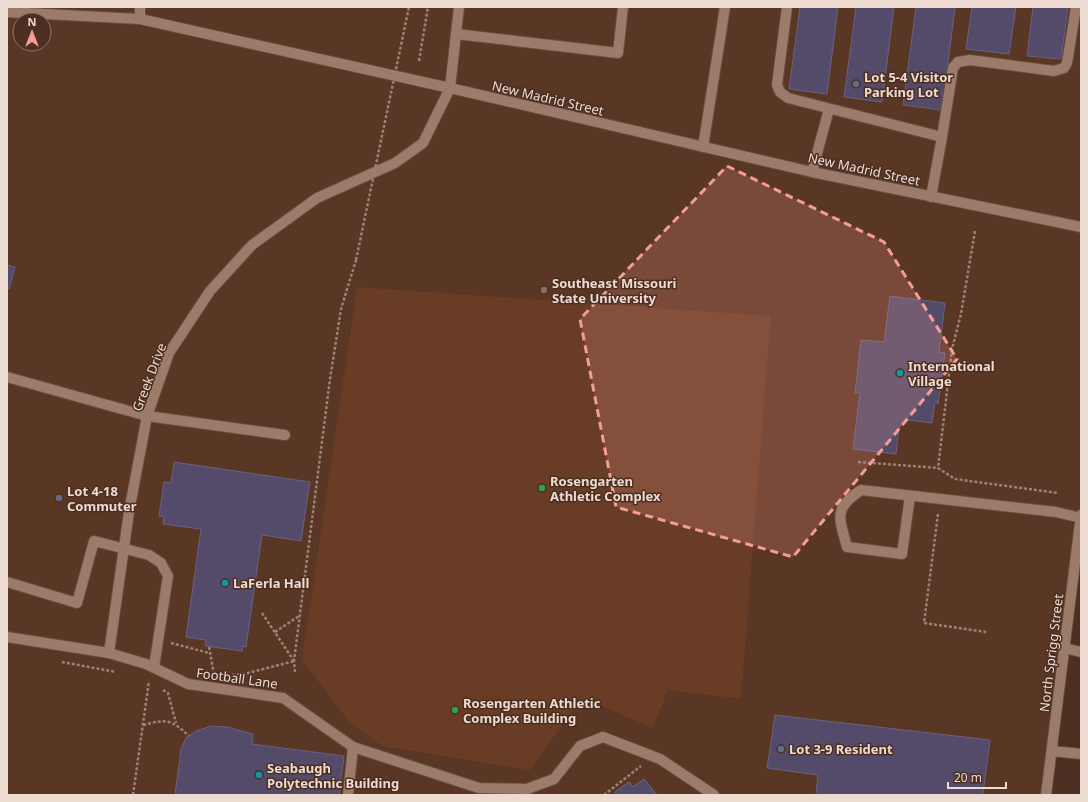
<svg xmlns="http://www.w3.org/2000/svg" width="1088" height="802" viewBox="0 0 1088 802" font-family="'Noto Sans',sans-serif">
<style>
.built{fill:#5a3624;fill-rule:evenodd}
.green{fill:#683c25}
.building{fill:#534b69;stroke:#696180}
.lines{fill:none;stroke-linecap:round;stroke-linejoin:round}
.lane-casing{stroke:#664e40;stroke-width:12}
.street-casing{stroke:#664e40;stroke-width:12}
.secondary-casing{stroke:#664e40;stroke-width:12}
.path{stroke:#9a8276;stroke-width:2.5;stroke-dasharray:3 2;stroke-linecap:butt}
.lane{stroke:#9d7b6b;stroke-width:10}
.street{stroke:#9d7b6b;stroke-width:10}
.secondary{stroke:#9d7b6b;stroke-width:10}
.path-bridge{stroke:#9a8276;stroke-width:2.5;stroke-dasharray:3 2;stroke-linecap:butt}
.marked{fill:#f59c96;fill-opacity:0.2;stroke:#f59c96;stroke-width:3;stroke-dasharray:8 5;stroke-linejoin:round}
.service-dot{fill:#5c6f8a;stroke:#4c2f21;stroke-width:1.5}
.education-dot{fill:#8d6e63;stroke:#4c2f21;stroke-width:1.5}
.culture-dot{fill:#0f9aa8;stroke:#4c2f21;stroke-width:1.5}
.leisure-dot{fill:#2e9e5b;stroke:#4c2f21;stroke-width:1.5}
.labels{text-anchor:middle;stroke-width:3;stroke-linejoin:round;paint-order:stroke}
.poi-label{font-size:13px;font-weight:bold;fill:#eddad1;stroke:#4c2f21;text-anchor:start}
.street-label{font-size:13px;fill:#eddad1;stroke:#4c2f21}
</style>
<rect width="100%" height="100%" fill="#4c2f21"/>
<!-- built -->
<path class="built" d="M7,7H1081V536L1046,795H7ZM20,20H44V44H20Z"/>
<!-- green -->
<polygon class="green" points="357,287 771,316 741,699 668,690 653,728 599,705 573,710 530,770 382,746 349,722 302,660"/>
<!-- building -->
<g class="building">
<polygon points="800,7 838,7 827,94 789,89"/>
<polygon points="856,7 894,7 882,102 844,97"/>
<polygon points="916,7 955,7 942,110 903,105"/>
<polygon points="972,7 1016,7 1009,54 966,49"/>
<polygon points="1033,7 1068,7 1061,59 1027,56"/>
<polygon points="7,265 15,267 9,289 7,288"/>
<polygon points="890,296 945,303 939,352 945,353 938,404 935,402 932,423 909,420 899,427 896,454 853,449 860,393 855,393 861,340 884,342"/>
<polygon points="174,462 310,482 301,541 262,535 246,647 243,646 242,651 205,646 206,640 186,637 201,529 163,524 164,517 159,516 164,482 171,483"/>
<polygon points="775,715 990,740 983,795 816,795 818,775 767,768"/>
<polygon points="211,726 227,727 253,734 252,744 344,756 339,795 175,795 181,749 186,738 196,731"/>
<polygon points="644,779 657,795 617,795 615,792 629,782 633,787"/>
<polygon points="644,779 657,795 617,795 615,792 629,782 633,787"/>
</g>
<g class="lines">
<defs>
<g id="lane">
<polyline points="787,7 777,85 780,92 788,98 942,137 931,197"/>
<polyline points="140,19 140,7"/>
<polyline points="456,34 618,53 623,7"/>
<polyline points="450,88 459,7"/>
<polyline points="942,137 953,68 958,62 970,60 1054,71 1064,68 1067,63 1076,7"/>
<polyline points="812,172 829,109"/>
<polyline points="7,377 147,416 285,435"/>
<path d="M910,496L902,554L847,547C839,517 833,509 861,490L1056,512L1081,518"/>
<polyline points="7,582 77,603 94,541 149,555 161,563 168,576 154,667"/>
<polyline points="1064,648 1081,652"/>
<polyline points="1052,751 1081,754"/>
<polyline points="348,795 353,747 479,788 527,789 554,779 580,746 603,737 660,759 714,795"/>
</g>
<g id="street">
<polyline points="703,147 725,7"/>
<polyline points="7,637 109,653 146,664 188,684 283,698 353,747"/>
<polyline points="109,653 129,512 147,416 169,353 210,291 252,245 317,198 395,163 423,143 450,88"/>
</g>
<g id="secondary">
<polyline points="7,12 140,19 450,88 812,172 1081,227"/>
<polyline points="1046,795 1081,515"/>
</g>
</defs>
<!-- lane casing -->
<use href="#lane" class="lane-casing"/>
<!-- street casing -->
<use href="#street" class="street-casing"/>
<!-- secondary casing -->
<use href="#secondary" class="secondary-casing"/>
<!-- path -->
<g class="path">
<polyline points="419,61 428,7"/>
<polyline points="975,231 961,314 952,349 938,468 955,479 1058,493"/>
<polyline points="858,462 938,468"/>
<polyline points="938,514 924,623 986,632"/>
<polyline points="262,613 294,661"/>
<polyline points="275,632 299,616"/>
<polyline points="171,643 209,653"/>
<polyline points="209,647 214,674"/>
<polyline points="62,662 116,672"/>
<polyline points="295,672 294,661 330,379 341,309 356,260"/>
<polyline points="232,675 248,673 294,661"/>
<polyline points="163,690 168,693 176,723"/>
<path d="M143,725C166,719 171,719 189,736"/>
<polyline points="133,795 149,681"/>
<polyline points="604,795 641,766"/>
</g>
<!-- lane -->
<use href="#lane" class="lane"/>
<!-- street -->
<use href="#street" class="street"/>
<!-- secondary -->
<use href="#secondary" class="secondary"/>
<!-- path-bridge -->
<polyline class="path-bridge" points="356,260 409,7"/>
</g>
<!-- marked area -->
<path class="marked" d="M727,166L884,242L957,359L793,557L616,507L580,319Z"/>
<!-- markers -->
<g class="service-dot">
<circle cx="856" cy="84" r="4"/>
<circle cx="59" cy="498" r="4"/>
<circle cx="781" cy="749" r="4"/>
</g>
<circle class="education-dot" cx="544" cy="290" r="4"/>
<g class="culture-dot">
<circle cx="900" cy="373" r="4"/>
<circle cx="225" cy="583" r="4"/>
<circle cx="259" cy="775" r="4"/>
</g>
<g class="leisure-dot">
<circle cx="542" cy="488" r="4"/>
<circle cx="455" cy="710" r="4"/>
</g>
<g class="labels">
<!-- poi labels -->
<g class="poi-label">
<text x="864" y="82">Lot 5-4 Visitor<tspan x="864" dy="15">Parking Lot</tspan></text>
<text x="552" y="288">Southeast Missouri<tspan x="552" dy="15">State University</tspan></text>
<text x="908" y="371">International<tspan x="908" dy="15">Village</tspan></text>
<text x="550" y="486">Rosengarten<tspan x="550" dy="15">Athletic Complex</tspan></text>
<text x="67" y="496">Lot 4-18<tspan x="67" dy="15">Commuter</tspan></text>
<text x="233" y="588">LaFerla Hall</text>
<text x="463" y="708">Rosengarten Athletic<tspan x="463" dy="15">Complex Building</tspan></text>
<text x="789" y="754">Lot 3-9 Resident</text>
<text x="267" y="773">Seabaugh<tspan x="267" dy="15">Polytechnic Building</tspan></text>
</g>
<!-- street labels -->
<g class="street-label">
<text transform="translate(548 98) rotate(13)" y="5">New Madrid Street</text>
<text transform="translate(864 169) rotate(12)" y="5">New Madrid Street</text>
<text transform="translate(149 377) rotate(-69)" y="5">Greek Drive</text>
<text transform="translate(1051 653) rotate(-83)" y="5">North Sprigg Street</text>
<text transform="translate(237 678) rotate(8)" y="5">Football Lane</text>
</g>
</g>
<!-- border -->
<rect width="1088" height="802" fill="none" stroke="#eddad1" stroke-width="16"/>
<!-- north arrow -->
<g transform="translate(32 32)"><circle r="19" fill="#4c2f21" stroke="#8c7367"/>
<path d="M0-3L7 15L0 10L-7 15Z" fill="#f59c96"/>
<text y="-6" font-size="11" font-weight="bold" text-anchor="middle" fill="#eddad1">N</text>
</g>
<!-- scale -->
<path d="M948 782v6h58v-6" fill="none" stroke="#eddad1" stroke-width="2"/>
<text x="954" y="782" font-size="12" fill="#eddad1" stroke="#4c2f21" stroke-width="3" paint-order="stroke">20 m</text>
</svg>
